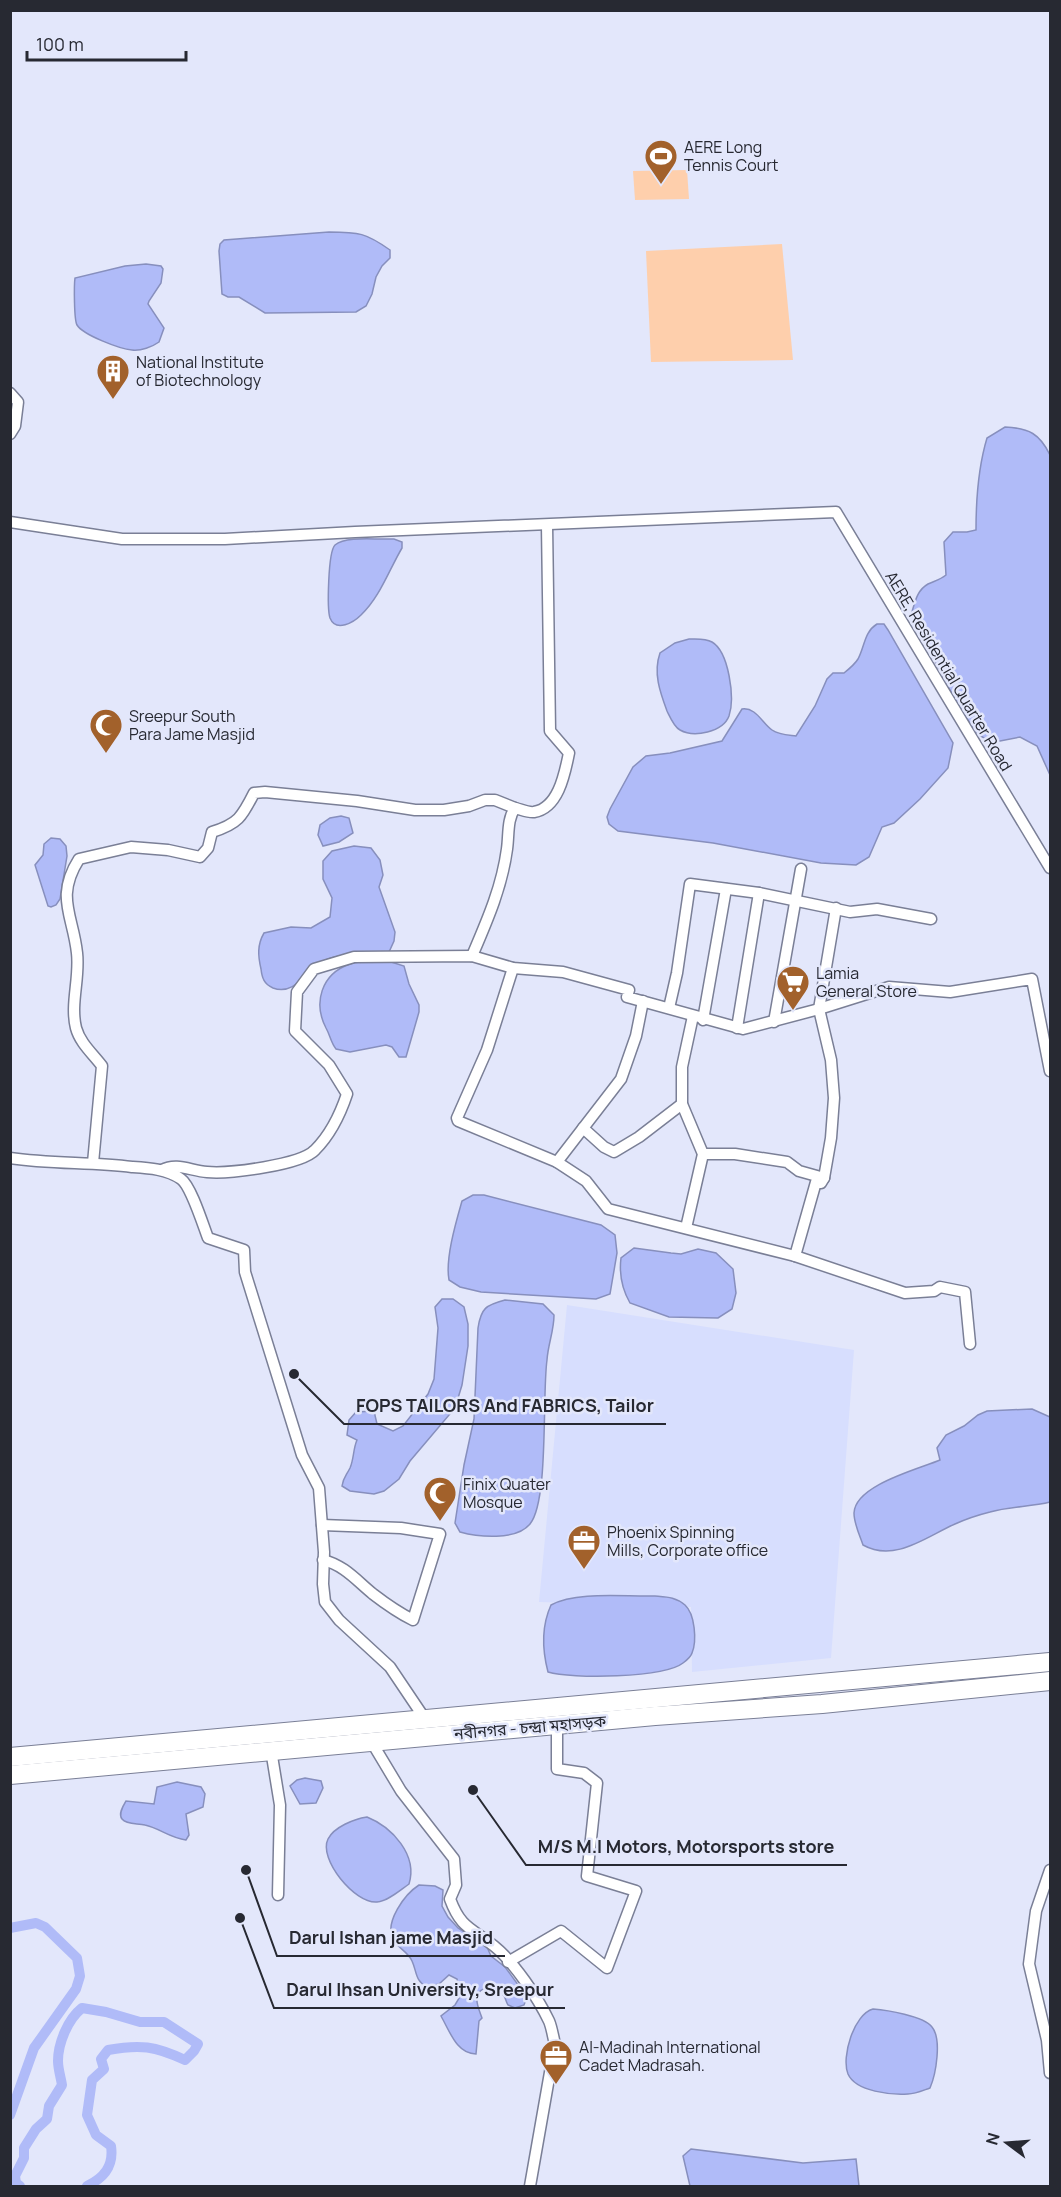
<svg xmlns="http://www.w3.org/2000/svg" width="1061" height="2197" viewBox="0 0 1061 2197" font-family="Manrope,'Noto Sans Bengali',sans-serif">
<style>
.built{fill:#d7defe}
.green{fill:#fecfac}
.water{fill:#b0bbf8;stroke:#878fbd;stroke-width:1.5}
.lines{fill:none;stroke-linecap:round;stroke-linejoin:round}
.canal{stroke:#b0bbf8;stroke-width:10}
.street-casing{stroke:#7a7f96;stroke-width:13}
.highway-casing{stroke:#7a7f96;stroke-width:20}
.street{stroke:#fff;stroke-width:10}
.highway{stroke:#fff;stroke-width:18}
.labels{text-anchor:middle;stroke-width:5;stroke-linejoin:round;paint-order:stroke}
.poi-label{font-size:16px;fill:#272932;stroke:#e3e7fb;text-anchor:start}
.street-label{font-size:16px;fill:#272932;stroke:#e3e7fb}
.leader{fill:none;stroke:#272932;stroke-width:2}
.callout-dot{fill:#272932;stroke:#e3e7fb;stroke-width:2}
.callout-label{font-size:18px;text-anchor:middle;font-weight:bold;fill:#272932;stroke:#e3e7fb;stroke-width:5;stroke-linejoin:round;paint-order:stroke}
</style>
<rect width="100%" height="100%" fill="#e3e7fb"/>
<!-- built -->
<polygon class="built" points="567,1305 854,1350 831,1658 692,1672 691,1607 539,1602"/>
<!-- green -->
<g class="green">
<polygon points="687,170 689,199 635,200 633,171"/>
<polygon points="782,244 793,360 651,362 646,251"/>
</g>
<!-- water -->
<g class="water">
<path d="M329,232C359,232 366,233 390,250V258L382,266L376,277L372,294L366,306L356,312L265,313L239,297H228L222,294L219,251L220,244L224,240Z"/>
<path d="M146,264L161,266L163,269L161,283L149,301L148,304L164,328L159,342C152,347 141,351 132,350C120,349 83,335 77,325C74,320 74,285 75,278L125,266Z"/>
<path d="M1005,427C1029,428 1040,434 1050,455V775L1037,746L1020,737L1000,741L984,738L976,733L956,702L911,615C915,603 916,591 928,584C934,581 940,580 946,575L944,542L953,532H967L976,530C976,498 978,468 987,438Z"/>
<path d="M381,539H394L402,542V548C389,570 380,597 361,615C354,622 336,633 330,618C327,609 328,552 335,545C345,537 369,539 381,539Z"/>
<path d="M877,624H884L888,630L953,743L948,768L920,799L894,823L882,827L869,857L856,865L821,863L713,843L618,831L609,824L607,817L610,809L633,767L646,756L670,753L722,741L742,709C756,707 762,723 772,730C779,735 788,735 796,736L815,706L827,679L833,673H844C849,669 855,664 858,659C865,646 864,632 877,624Z"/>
<path d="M689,639C697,639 705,638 712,642C729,652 735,698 729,716C723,732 694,738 680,730C674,727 670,717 667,711C660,692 653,673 660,653L675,643Z"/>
<polygon points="341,816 349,818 353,833 339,842 323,846 318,835 320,825 330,818"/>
<polygon points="51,838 60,839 66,846 67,856 60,899 56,905 51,907 48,906 35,865 43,855 44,844"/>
<path d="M354,846L371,848L380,860L383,875L379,887L395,932L394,941L389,952C369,953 347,953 328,959C309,965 297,997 273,988C264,984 262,978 261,969C258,956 257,945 264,933L291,927L311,928L330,917L332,898L323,879V861L332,851Z"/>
<path d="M388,961L404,966L409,984L419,1005V1012L406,1057H399L392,1047L386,1045L350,1052L336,1049C331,1043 330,1035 326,1028C313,1003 321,974 350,964C361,960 376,962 388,961Z"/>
<path d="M473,1195H484L601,1225L615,1235L617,1253L610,1294L596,1299L481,1292L460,1287L449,1280C445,1259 456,1222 462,1201Z"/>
<path d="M634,1248L671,1253L681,1254L698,1249L716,1253L733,1269L736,1293L732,1309L718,1318L669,1317L630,1303C622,1289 619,1274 621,1258Z"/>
<path d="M442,1299H453L464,1307L468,1324V1346L462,1385L455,1408L410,1461L399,1479L384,1491L374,1494L350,1491L342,1486C343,1478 346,1476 350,1468C354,1459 353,1449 357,1440L347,1435L349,1420L356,1412L374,1411L377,1424L393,1431L403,1426L428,1394L434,1379L438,1328L435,1307Z"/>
<path d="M505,1300L543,1304L554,1315C554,1331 548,1344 547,1360C542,1394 549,1501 530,1524C516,1541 478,1537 460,1532L455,1523L464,1465L474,1419L478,1328C481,1308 486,1305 505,1300Z"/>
<path d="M1032,1409L1050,1417V1502C1031,1507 1010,1506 990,1512C978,1515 966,1519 955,1524C927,1536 895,1563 863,1545C860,1536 854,1524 854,1513C855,1485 919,1469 940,1460L937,1448L946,1435L964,1426L978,1415L987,1411Z"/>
<path d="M655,1596C667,1597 676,1597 685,1605C695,1614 697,1641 692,1653C691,1657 687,1660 683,1663C664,1678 571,1679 548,1672C542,1649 541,1627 551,1605C577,1591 625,1597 655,1596Z"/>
<polygon points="305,1778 321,1781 323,1788 316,1803 300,1804 290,1786 297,1780"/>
<path d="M177,1782L201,1787L205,1794L203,1807L186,1814L189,1835L186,1840C170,1838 159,1828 145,1825C138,1823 127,1825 122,1819C118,1814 123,1806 126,1801L154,1804L157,1787Z"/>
<path d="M367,1817C392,1827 418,1855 409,1884C400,1890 388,1901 377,1902C355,1904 318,1859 328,1839C334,1827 354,1819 367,1817Z"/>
<path d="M419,1885L435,1886L443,1890L442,1906L448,1917L458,1928L487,1947L491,1956L505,1967L527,1997L524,2005L515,2008L508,2005C506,2002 506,1999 504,1996C498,1987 479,1984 477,1998C476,2004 480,2012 482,2018L479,2021L476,2054C457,2054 450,2032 441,2016L455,2005L461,1995L457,1979L449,1975L439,1984L427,1987C415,1981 417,1972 412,1961C408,1952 397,1947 393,1940C384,1922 405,1894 419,1885Z"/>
<path d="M873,2009C886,2010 924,2016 932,2027C942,2039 936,2074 930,2088C924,2090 916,2094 908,2094C892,2095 856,2092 848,2074C841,2057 854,2014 873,2009Z"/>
<polygon points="691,2149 803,2163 856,2159 859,2186 690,2186 683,2156"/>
</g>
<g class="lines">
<!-- canal -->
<g class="canal">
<polyline points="10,1928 36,1923 45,1927 77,1958 80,1976 76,1989 34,2048 10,2115"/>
<path d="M20,2186L16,2183L15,2176L24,2158V2148L36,2129L47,2119L49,2106L62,2085C61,2078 58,2069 58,2061C58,2043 68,2019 82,2008L106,2012L140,2022H164L198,2044L194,2051L185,2060C155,2046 140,2044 108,2050L101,2059L104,2069L92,2080L87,2115L96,2135L111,2146C114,2166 104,2178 87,2186"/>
</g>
<defs>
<g id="street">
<polyline points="10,393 18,402 15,426 10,434"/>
<polyline points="10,522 122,539 225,539 355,532 836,512 1050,868"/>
<path d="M472,956C487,921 502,887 507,849C509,835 507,819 515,808C520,809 529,813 534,812C559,808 565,772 569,753L550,731L547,525"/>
<polyline points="513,968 487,1050 457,1118 458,1121 557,1162 586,1181 608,1209 795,1256 905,1293 934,1291 940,1287 965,1292 970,1344"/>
<polyline points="669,1008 677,973 690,884 759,893 850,912 877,909 931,919"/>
<polyline points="703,1020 726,889"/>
<polyline points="774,1022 801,869"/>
<polyline points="737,1028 759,893"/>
<polyline points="583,1128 604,1147 614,1152 639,1137 682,1104"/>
<polyline points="703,1154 735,1154 787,1162 799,1171 824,1178"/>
<path d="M10,1158C50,1164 91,1162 132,1167C148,1168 167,1169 181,1179C191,1186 203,1225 208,1238L244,1250L245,1272L302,1455L319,1488L324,1552L323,1584L325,1602L339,1620L390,1667L425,1719"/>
<polyline points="557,1162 621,1079 636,1036 643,1001"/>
<path d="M93,1163L102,1066C93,1054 80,1043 76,1028C70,1004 80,978 77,953C73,915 55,897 79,859L131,847L168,850L200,857L208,848L212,832C238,824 242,817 254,793L265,792L357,801L415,810H444L469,806L485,800H495L515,808"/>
<path d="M162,1170C177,1162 191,1171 207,1172C229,1174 301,1165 315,1150C331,1134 340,1115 347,1094L329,1065L295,1031L297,992L314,969L354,957L472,956L513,968L563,972L629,990L627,997L743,1029L819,1009L889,987L950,992L1032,979L1050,1071"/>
<polyline points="686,1228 703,1154 682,1104 682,1067 693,1016"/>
<polyline points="795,1256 816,1182 821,1183 824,1178 831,1138 834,1098 831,1060 819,1009 836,908"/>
<path d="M322,1525L401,1528L440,1534L413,1620C399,1613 386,1604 373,1594C357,1581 344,1565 323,1560"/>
<path d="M371,1741L401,1791L454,1859L456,1885L450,1899C461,1929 472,1928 494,1946C514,1962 538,1998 549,2021C552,2028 553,2037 555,2044L530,2186"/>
<polyline points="271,1750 280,1805 278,1895"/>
<polyline points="1050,1870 1036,1911 1029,1964 1047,2040 1050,2073"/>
<polyline points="508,1962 561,1931 607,1968 636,1891 587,1876 597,1783 584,1773 557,1769 557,1725"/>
</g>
<g id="highway">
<polyline points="10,1757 1050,1662"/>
<polyline points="10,1775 655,1716 822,1704 1050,1681"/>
</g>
</defs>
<!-- street casing -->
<use href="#street" class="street-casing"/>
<!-- highway casing -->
<use href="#highway" class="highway-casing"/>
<!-- street -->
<use href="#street" class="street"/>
<!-- highway -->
<use href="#highway" class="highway"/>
</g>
<!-- icons -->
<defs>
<symbol id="stadium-pin" viewBox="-11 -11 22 30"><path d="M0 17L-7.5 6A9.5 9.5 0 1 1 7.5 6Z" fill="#a2612b" stroke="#e3e7fb"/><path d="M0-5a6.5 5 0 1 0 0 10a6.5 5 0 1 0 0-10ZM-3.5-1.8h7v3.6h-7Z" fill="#fff"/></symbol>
<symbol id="building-pin" viewBox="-11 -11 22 30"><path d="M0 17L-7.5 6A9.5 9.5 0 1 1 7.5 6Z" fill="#a2612b" stroke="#e3e7fb"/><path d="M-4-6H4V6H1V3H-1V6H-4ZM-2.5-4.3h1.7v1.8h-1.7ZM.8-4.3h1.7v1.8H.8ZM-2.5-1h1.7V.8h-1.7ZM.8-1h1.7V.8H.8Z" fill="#fff"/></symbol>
<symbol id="mosque-pin" viewBox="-11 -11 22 30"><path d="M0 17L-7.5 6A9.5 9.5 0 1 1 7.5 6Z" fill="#a2612b" stroke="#e3e7fb"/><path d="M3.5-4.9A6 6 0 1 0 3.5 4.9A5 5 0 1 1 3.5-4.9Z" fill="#fff"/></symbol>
<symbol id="supermarket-pin" viewBox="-11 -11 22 30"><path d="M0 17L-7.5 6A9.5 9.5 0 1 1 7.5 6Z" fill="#a2612b" stroke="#e3e7fb"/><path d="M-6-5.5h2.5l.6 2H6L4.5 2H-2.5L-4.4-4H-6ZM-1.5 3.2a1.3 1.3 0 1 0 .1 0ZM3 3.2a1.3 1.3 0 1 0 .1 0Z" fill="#fff"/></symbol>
<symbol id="office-pin" viewBox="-11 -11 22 30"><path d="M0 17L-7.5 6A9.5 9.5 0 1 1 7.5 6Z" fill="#a2612b" stroke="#e3e7fb"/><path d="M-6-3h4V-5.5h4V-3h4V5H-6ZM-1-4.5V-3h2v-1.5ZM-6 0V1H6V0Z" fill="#fff"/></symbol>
</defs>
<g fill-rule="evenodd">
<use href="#stadium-pin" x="642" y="137" width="38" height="52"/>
<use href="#building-pin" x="94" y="352" width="38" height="52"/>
<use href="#mosque-pin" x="87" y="706" width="38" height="52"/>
<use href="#supermarket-pin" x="774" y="963" width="38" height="52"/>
<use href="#mosque-pin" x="421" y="1474" width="38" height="52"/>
<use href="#office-pin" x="565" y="1522" width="38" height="52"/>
<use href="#office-pin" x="537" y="2037" width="38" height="52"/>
</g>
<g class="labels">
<!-- poi labels -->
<g class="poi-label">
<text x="684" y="153">AERE Long<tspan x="684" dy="18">Tennis Court</tspan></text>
<text x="136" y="368">National Institute<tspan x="136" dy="18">of Biotechnology</tspan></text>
<text x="129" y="722">Sreepur South<tspan x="129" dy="18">Para Jame Masjid</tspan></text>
<text x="816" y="979">Lamia<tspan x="816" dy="18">General Store</tspan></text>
<text x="463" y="1490">Finix Quater<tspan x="463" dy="18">Mosque</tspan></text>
<text x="607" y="1538">Phoenix Spinning<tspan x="607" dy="18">Mills, Corporate office</tspan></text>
<text x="579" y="2053">Al-Madinah International<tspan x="579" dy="18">Cadet Madrasah.</tspan></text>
</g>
<!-- street labels -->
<g class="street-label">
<text transform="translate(949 671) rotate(59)" y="6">AERE, Residential Quarter Road</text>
<text transform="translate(530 1727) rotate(-5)" y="6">নবীনগর - চন্দ্রা মহাসড়ক</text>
</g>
</g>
<!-- callouts -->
<path class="leader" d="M294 1374L344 1424H666M473 1790L526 1865H847M246 1870L277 1956H505M240 1918L274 2008H565"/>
<g class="callout-dot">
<circle cx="294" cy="1374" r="6"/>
<circle cx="473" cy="1790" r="6"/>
<circle cx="246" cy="1870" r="6"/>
<circle cx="240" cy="1918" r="6"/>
</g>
<g class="callout-label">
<text x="505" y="1412">FOPS TAILORS And FABRICS, Tailor</text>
<text x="686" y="1853">M/S M.I Motors, Motorsports store</text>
<text x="391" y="1944">Darul Ishan jame Masjid</text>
<text x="420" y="1996">Darul Ihsan University, Sreepur</text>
</g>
<!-- border -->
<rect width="1061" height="2197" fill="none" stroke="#272932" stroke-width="24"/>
<!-- north arrow -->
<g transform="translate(1007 2143) rotate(286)" stroke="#e3e7fb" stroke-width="4.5" paint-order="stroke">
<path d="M0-4.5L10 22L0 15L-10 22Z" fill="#272932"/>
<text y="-9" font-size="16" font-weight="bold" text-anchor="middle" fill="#272932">N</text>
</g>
<!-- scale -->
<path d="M27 51v9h159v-9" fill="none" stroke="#272932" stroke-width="3"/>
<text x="36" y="51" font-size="18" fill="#272932" stroke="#e3e7fb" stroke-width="4.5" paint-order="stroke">100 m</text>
</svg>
